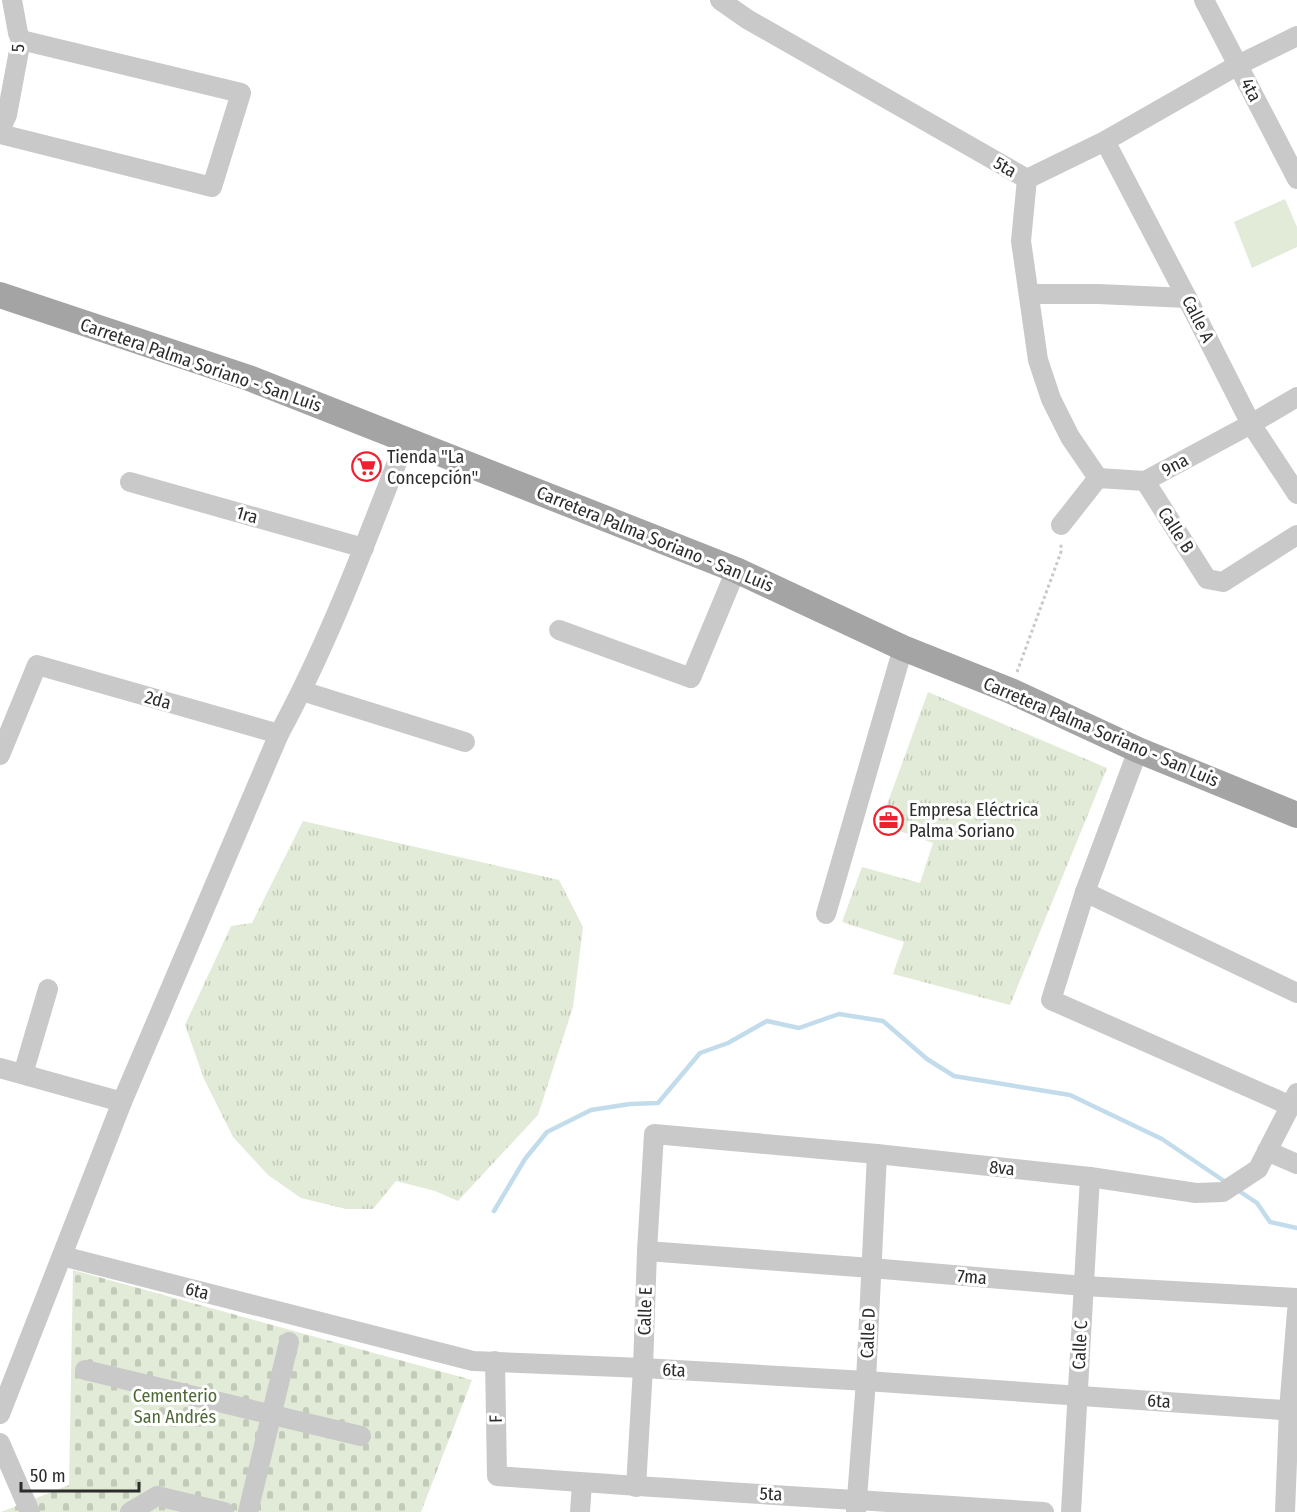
<svg xmlns="http://www.w3.org/2000/svg" width="1297" height="1512" viewBox="0 0 1297 1512" font-family="'Fira Sans Condensed',sans-serif">
<style>
.grass{fill:url(#grass-tufts)}
.cemetery{fill:url(#cemetery-stones)}
.park{fill:#e2ebd7}
.lines{fill:none;stroke-linecap:round;stroke-linejoin:round}
.stream{stroke:#c2dcec;stroke-width:4.5}
.path{stroke:#c9c9c9;stroke-width:3;stroke-dasharray:3 3;stroke-linecap:butt}
.minor{stroke:#c9c9c9;stroke-width:20}
.major{stroke:#a4a4a4;stroke-width:26}
.labels{text-anchor:middle;stroke-width:6;stroke-linejoin:round;paint-order:stroke}
.street-label{font-size:18px;fill:#2c2c2c;stroke:#fff}
.poi-label{font-size:18px;fill:#2c2c2c;stroke:#fff;text-anchor:start}
.park-label{font-size:18px;fill:#4e6937;stroke:#fff}
</style>
<defs>
<pattern id="grass-tufts" width="24" height="20" patternUnits="userSpaceOnUse" patternTransform="scale(1.5)"><rect width="24" height="20" fill="#e2ebd7"/><path d="M3 7l-1-3M5 7V3M7 7l1-3M15 17l-1-3M17 17v-4M19 17l1-3" fill="none" stroke="#c2cab9"/></pattern>
<pattern id="cemetery-stones" width="16" height="16" patternUnits="userSpaceOnUse" patternTransform="scale(1.5)"><rect width="16" height="16" fill="#e2ebd7"/><path d="M2 7V4a2 2 0 0 1 4 0v3zM10 15v-3a2 2 0 0 1 4 0v3z" fill="#c2cab9"/></pattern>
</defs>
<rect width="100%" height="100%" fill="#fff"/>
<!-- grass -->
<g class="grass">
<polygon points="928,692 1107,768 1010,1005 893,974 904,942 842,922 862,867 920,883 933,843 880,824"/>
<polygon points="303,821 559,880 583,927 573,1007 538,1115 458,1201 435,1191 396,1181 373,1209 346,1209 301,1198 268,1175 233,1137 204,1079 185,1025 231,926 252,923"/>
</g>
<!-- cemetery -->
<polygon class="cemetery" points="73,1270 472,1380 421,1512 1,1512 69,1485"/>
<!-- park -->
<polygon class="park" points="1285,199 1297,227 1297,247 1252,268 1234,222"/>
<g class="lines">
<!-- stream -->
<g class="stream">
<polyline points="1239,1191 1257,1203 1270,1222 1297,1228"/>
<polyline points="494,1211 525,1159 547,1132 591,1110 630,1104 658,1103 700,1053 728,1043 767,1021 799,1028 839,1014 883,1021 927,1059 954,1076 1070,1095 1162,1139 1227,1183"/>
</g>
<!-- path -->
<polyline class="path" points="1017,672 1061,552 1061,543"/>
<!-- minor -->
<g class="minor">
<polyline points="720,0 747,19 1027,179 1105,141 1238,65 1297,36"/>
<polyline points="1204,0 1297,179"/>
<polyline points="0,130 7,115 21,40 18,33 12,0"/>
<polyline points="0,134 212,187 241,93 21,40"/>
<polyline points="1105,141 1187,298 1251,424 1297,494"/>
<polyline points="1027,179 1021,241 1038,360 1051,399 1070,437 1098,478"/>
<polyline points="1029,294 1098,294 1187,298"/>
<polyline points="1145,481 1207,579 1223,582 1297,535"/>
<polyline points="130,482 364,548"/>
<polyline points="1061,525 1098,478 1145,481 1251,424 1297,397"/>
<polyline points="559,630 691,678 736,570"/>
<polyline points="302,691 465,742"/>
<polyline points="1138,750 1085,892 1051,1000 1291,1106"/>
<polyline points="0,755 37,665 279,734"/>
<polyline points="1085,892 1297,993"/>
<polyline points="826,914 903,648"/>
<polyline points="0,1068 122,1102"/>
<polyline points="23,1074 48,989"/>
<polyline points="1267,1151 1297,1164"/>
<polyline points="647,1251 871,1268 1084,1286 1297,1298"/>
<polyline points="62,1256 473,1361 643,1368 866,1381 1297,1411"/>
<path d="M495,1361L497,1476C679,1490 862,1500 1044,1512"/>
<polyline points="85,1370 361,1436"/>
<path d="M0,1414L122,1102L279,734C330,640 367,539 406,439"/>
<polyline points="0,1443 30,1512"/>
<polyline points="636,1487 643,1368 647,1251 654,1134 877,1154 1090,1177 1196,1193 1223,1192 1258,1169 1297,1093"/>
<polyline points="856,1511 866,1381 877,1154"/>
<polyline points="130,1512 157,1496 224,1512"/>
<polyline points="248,1512 289,1342"/>
<polyline points="580,1512 582,1483"/>
<polyline points="1071,1512 1090,1177"/>
<polyline points="1285,1512 1289,1410 1297,1311"/>
</g>
<!-- major -->
<polyline class="major" points="0,295 249,378 736,570 903,648 1011,691 1138,750 1297,815"/>
</g>
<!-- icons -->
<defs>
<symbol id="supermarket-ring" viewBox="-11 -11 22 22"><circle r="9.5" fill="#fff" stroke="#ef2130" stroke-width="1.5"/><path d="M-6-5.5h2.5l.6 2H6L4.5 2H-2.5L-4.4-4H-6ZM-1.5 3.2a1.3 1.3 0 1 0 .1 0ZM3 3.2a1.3 1.3 0 1 0 .1 0Z" fill="#ef2130"/></symbol>
<symbol id="office-ring" viewBox="-11 -11 22 22"><circle r="9.5" fill="#fff" stroke="#ef2130" stroke-width="1.5"/><path d="M-6-3h4V-5.5h4V-3h4V5H-6ZM-1-4.5V-3h2v-1.5ZM-6 0V1H6V0Z" fill="#ef2130"/></symbol>
</defs>
<g fill-rule="evenodd">
<use href="#supermarket-ring" x="350" y="450" width="33" height="33"/>
<use href="#office-ring" x="872" y="804" width="33" height="33"/>
</g>
<g class="labels">
<!-- street labels -->
<g class="street-label">
<text transform="translate(18 48) rotate(-87)" y="6">5</text>
<text transform="translate(1251 90) rotate(63)" y="6">4ta</text>
<text transform="translate(1005 167) rotate(30)" y="6">5ta</text>
<text transform="translate(1198 319) rotate(63)" y="6">Calle A</text>
<text transform="translate(201 365) rotate(19)" y="6">Carretera Palma Soriano - San Luis</text>
<text transform="translate(1175 465) rotate(-28)" y="6">9na</text>
<text transform="translate(247 515) rotate(16)" y="6">1ra</text>
<text transform="translate(1176 530) rotate(57)" y="6">Calle B</text>
<text transform="translate(655 539) rotate(22)" y="6">Carretera Palma Soriano - San Luis</text>
<text transform="translate(158 700) rotate(16)" y="6">2da</text>
<text transform="translate(1101 732) rotate(23)" y="6">Carretera Palma Soriano - San Luis</text>
<text transform="translate(1002 1168) rotate(6)" y="6">8va</text>
<text transform="translate(972 1277) rotate(5)" y="6">7ma</text>
<text transform="translate(197 1291) rotate(14)" y="6">6ta</text>
<text transform="translate(645 1311) rotate(-88)" y="6">Calle E</text>
<text transform="translate(868 1333) rotate(-88)" y="6">Calle D</text>
<text transform="translate(1080 1345) rotate(-87)" y="6">Calle C</text>
<text transform="translate(674 1370) rotate(3)" y="6">6ta</text>
<text transform="translate(1159 1401) rotate(4)" y="6">6ta</text>
<text transform="translate(496 1419) rotate(-91)" y="6">F</text>
<text transform="translate(771 1494) rotate(3)" y="6">5ta</text>
</g>
<!-- poi labels -->
<g class="poi-label">
<text x="387" y="463">Tienda "La<tspan x="387" dy="21">Concepción"</tspan></text>
<text x="909" y="816">Empresa Eléctrica<tspan x="909" dy="21">Palma Soriano</tspan></text>
</g>
<!-- park labels -->
<g class="park-label">
<text x="175" y="1402">Cementerio<tspan x="175" dy="21">San Andrés</tspan></text>
</g>
</g>
<!-- scale -->
<path d="M21 1482v9h118v-9" fill="none" stroke="#2c2c2c" stroke-width="3"/>
<text x="30" y="1482" font-size="18" fill="#2c2c2c" stroke="#ffffff" stroke-width="4.5" paint-order="stroke">50 m</text>
</svg>
